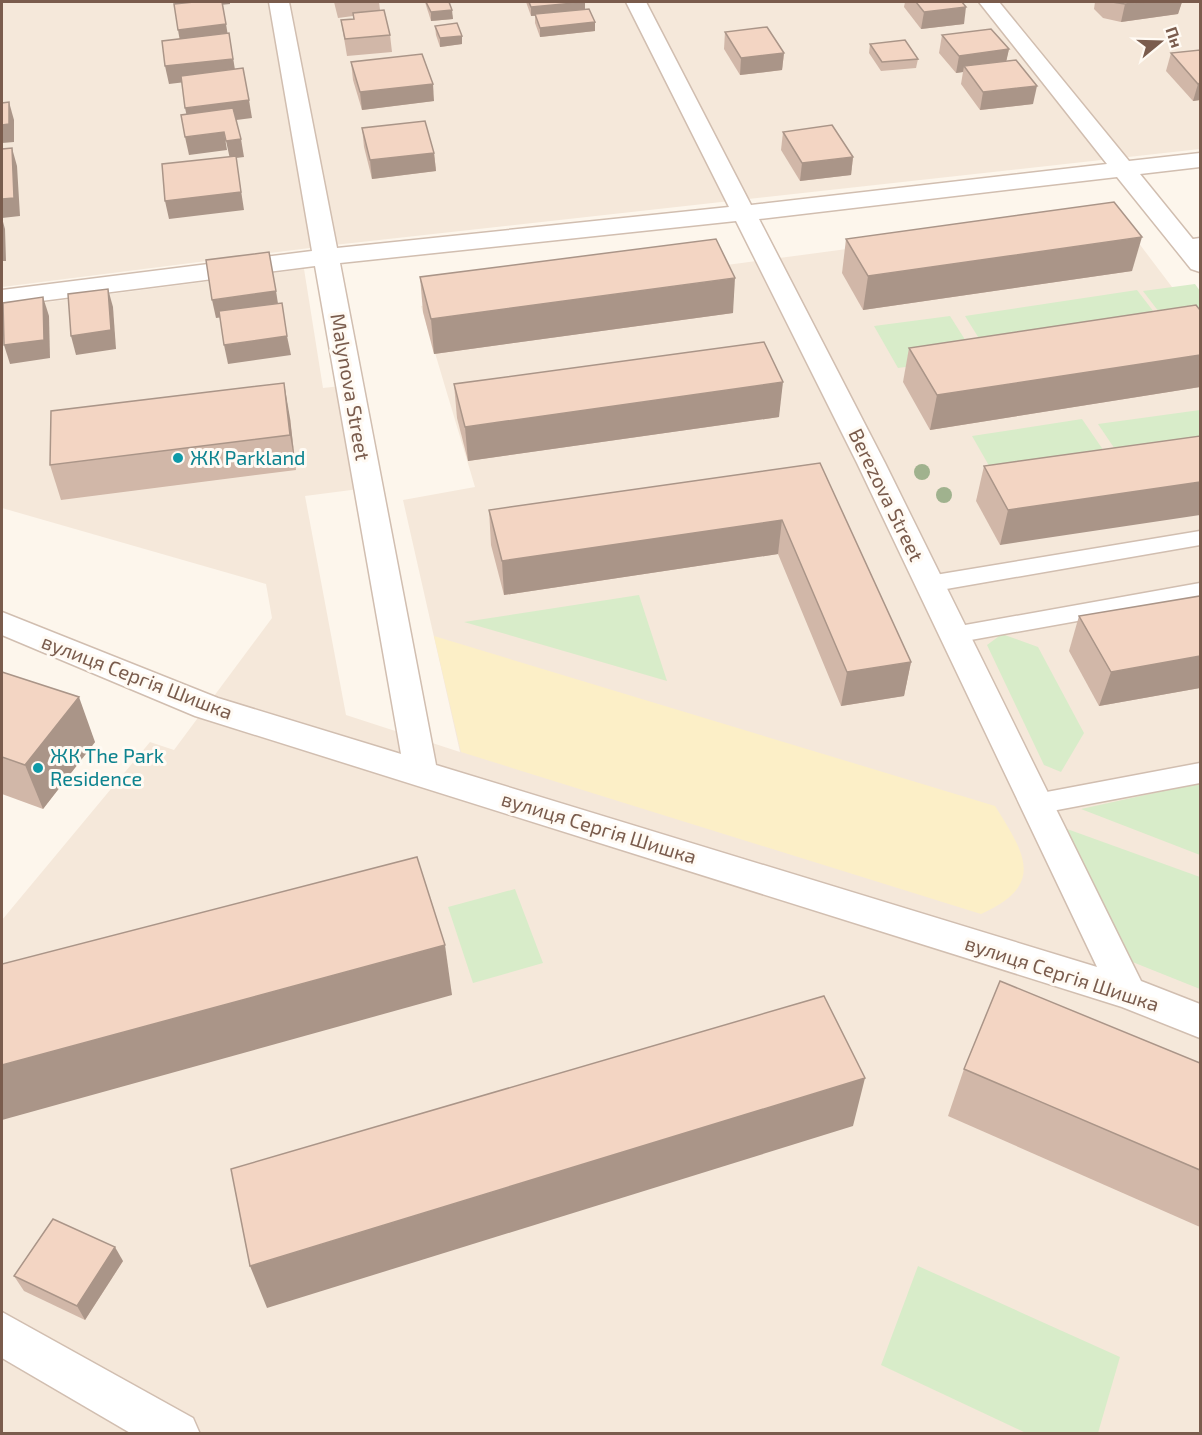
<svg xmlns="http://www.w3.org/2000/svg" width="1202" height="1435" viewBox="0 0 1202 1435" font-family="'Exo 2',sans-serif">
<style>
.residential{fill:#f5e8da}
.green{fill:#d8ecc9}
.sand{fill:#fcefc7}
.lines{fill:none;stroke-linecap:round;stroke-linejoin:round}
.lane-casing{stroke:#d1beb0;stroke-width:3}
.street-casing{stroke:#d1beb0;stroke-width:3}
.lane{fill:#fff;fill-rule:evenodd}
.street{fill:#fff;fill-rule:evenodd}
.tree{fill:#a0b28e}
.wall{fill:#d1b7a8}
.shaded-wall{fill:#aa9588}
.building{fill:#f3d5c3;stroke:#aa9588;stroke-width:1.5}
.culture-dot{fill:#0f9aa8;stroke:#fffaf3;stroke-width:2}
.labels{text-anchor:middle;stroke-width:6;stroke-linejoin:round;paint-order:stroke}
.street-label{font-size:20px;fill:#7a5c4d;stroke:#fffaf3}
.culture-label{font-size:20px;fill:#0d838f;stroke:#fffaf3;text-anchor:start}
</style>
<rect width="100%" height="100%" fill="#fdf6ec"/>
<!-- residential -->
<g class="residential">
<polygon points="2,2 1200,2 1200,149 334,245 2,287"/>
<polygon points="1116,213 1200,324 1200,1433 2,1433 2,920 150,742 174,750 272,618 266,584 2,508 2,308 304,269 323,388 341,386 359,489 305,496 346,715 460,752 403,500 475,487 421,306"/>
</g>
<!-- green -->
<g class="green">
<polygon points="1195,284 1200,291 1200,325 1172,329 1143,291"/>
<polygon points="1137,290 1167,329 990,356 965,316"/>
<polygon points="950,316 976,357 898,368 874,326"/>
<polygon points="1200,410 1200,452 1125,464 1098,424"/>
<polygon points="1082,419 1119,473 1004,492 972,436"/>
<polygon points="639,595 667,681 464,622"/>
<polygon points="1002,634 1038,647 1084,733 1061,772 1044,765 987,645"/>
<polygon points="1200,783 1200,855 1081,809"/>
<polygon points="1056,825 1200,877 1200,989 1120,957"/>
<polygon points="515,889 543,963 473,983 448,907"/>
<polygon points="918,1266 1120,1357 1098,1433 1026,1433 881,1365"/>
</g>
<!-- sand -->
<path class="sand" d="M434,636L995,806C1025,854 1046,885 981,914L461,752Z"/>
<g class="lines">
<defs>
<g id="lane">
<polygon points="1200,238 1200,248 1185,250 1176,245 1179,241"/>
<polygon points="1200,531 1200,545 929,592 921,590 918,584 921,578 929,576"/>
<polygon points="1200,583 1200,599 954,643 946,641 943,635 946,629 954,627"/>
<polygon points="1200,763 1200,783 1036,814 1027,811 1023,804 1027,797 1036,794"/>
</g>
<g id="street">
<path d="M269,2H289L337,248L729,207L626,2H646L751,205L1107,164L979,2H999L1129,161L1200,153V167L1140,174L1200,248V272L1191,269L1117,177L759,219L885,463L1141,981L1200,1004V1038L1122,1007L195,716L2,635V612L218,698L401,754L315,266L2,306V290L312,251ZM736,221L857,463L1097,967L436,765L340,263Z"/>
<polygon points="2,1312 193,1418 200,1434 132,1434 2,1358"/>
</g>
</defs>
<!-- lane casing -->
<use href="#lane" class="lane-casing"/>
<!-- street casing -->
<use href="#street" class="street-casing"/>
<!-- lane -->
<use href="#lane" class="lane"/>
<!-- street -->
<use href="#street" class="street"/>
</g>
<!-- trees -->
<g class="tree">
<circle cx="922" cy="472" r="8"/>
<circle cx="944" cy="495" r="8"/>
</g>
<!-- wall -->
<g class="wall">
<polygon points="334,2 379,2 380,10 390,35 392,52 347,56 341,20 354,19 353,16 338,18"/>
<polygon points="425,2 449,2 453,19 431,21"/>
<polygon points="526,2 585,2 585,9 595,22 595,31 540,37 535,23 535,16 531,16"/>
<polygon points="905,2 962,2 964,24 921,29 904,7"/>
<polygon points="1095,2 1182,2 1178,14 1121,22 1103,18 1094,9"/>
<polygon points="435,26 462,44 440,47 436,35"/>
<polygon points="725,32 784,53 782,70 740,75 724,49"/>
<polygon points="942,35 1009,49 1006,61 1033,104 980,110 961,84 963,72 956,73 939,53"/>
<polygon points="870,44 918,59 916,68 881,71 869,53"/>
<polygon points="1200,50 1200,100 1193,101 1166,71 1171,53"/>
<polygon points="351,62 434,101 362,110 353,80"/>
<polygon points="362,128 434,153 436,171 372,179 364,147"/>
<polygon points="783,132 853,157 851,175 800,181 781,150"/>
<polygon points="846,239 1132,271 863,310 842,273"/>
<polygon points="420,277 733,313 434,354 423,312"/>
<polygon points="1200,310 1200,387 930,430 903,382 909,348"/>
<polygon points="454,384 779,417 468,461 457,418"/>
<polygon points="290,418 296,470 61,500 50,465"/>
<polygon points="1200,436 1000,545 976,501 984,466"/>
<polygon points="820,463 911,662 904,696 841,706 778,554 504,595 491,545 489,510"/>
<polygon points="1200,596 1200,688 1099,706 1069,651 1079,616"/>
<polygon points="2,672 95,742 43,809 2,794"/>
<polygon points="1200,1063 1200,1227 948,1116 964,1069"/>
<polygon points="123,1261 85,1320 24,1291 14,1276"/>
</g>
<!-- shaded-wall -->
<g class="shaded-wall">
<polygon points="176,2 230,2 230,4 178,9"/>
<polygon points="585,2 585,11 531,16 531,7"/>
<polygon points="1147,2 1182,2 1178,14 1121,22 1125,4"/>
<polygon points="966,7 964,24 921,29 924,12"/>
<polygon points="452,10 453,19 431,21 431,12"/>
<polygon points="595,22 595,31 540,37 540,28"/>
<polygon points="226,24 229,42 181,47 178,30"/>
<polygon points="229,33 236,76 169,84 165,66"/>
<polygon points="462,36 462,44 440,47 440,38"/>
<polygon points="1009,49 1005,67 964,66 963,72 956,73 959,56"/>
<polygon points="784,53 782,70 740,75 741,58"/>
<polygon points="1200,83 1200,100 1193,101 1198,84"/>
<polygon points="433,84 434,101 362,110 360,92"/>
<polygon points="1037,86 1033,104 980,110 983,92"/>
<polygon points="249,100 252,118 189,126 185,108"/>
<polygon points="9,102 14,120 14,142 2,143 2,125"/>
<polygon points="224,132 227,150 189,155 185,137"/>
<polygon points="241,139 244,157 236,158 244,210 169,219 165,201 230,159 226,141"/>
<polygon points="12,148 17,166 20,216 2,218 5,229 6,261 2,261 2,199"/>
<polygon points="434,153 436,171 372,179 370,160"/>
<polygon points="853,157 851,175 800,181 802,163"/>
<polygon points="1142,237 1132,271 863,310 868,276"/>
<polygon points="735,278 733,313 434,354 431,319"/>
<polygon points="108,289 113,307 116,349 76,355 71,336"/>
<polygon points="276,291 279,310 216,318 212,300"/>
<polygon points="43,297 49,316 50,358 10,364 4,345"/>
<polygon points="287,336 291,355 228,364 224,345"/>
<polygon points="1200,355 1200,387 930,430 937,395"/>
<polygon points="783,382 779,417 468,461 465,427"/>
<polygon points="284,383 290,418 296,470 290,435"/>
<polygon points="1200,482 1200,515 1000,545 1008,510"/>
<polygon points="782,520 778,554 504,595 502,561"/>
<polygon points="1200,656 1200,688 1099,706 1111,672"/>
<polygon points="911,662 904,696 841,706 847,672"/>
<polygon points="79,697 95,742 43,809 25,765"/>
<polygon points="445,945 452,995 2,1120 2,1065"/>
<polygon points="865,1078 853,1126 267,1308 250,1266"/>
<polygon points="115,1247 123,1261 85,1320 77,1306"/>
</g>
<!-- building -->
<g class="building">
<polygon points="194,2 222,2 226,24 178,30 174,4"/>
<polygon points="426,2 449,2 452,10 431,12"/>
<polygon points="529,2 585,2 531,7"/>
<polygon points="916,2 962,2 966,7 924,12"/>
<polygon points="1112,2 1147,2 1125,4"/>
<polygon points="589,9 595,22 540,28 535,14"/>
<polygon points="384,10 390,35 345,39 341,20 354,19 353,13"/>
<polygon points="457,23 462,36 440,38 435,26"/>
<polygon points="767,27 784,53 741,58 725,32"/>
<polygon points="991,29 1009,49 959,56 942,35"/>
<polygon points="229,33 233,59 165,66 162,41"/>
<polygon points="905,40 918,59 882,62 870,44"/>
<polygon points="1200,50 1200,83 1198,84 1171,53"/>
<polygon points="422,54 433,84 360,92 351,62"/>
<polygon points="1016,60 1037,86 983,92 964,66"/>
<polygon points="243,68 249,100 185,108 181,76"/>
<polygon points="9,102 9,124 2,125 2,103"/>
<polygon points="233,108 241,139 226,141 224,132 185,137 181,115"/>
<polygon points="425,121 434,153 370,160 362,128"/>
<polygon points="832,125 853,157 802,163 783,132"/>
<polygon points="12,148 14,198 2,199 2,149"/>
<polygon points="236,156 241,192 165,201 162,164"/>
<polygon points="1114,202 1142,237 868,276 846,239"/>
<polygon points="716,239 735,278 431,319 420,277"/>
<polygon points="269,252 276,291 212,300 206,260"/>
<polygon points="108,289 111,330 71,336 68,294"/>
<polygon points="43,297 44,340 4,345 3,303"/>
<polygon points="282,303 287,336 224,345 219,311"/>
<polygon points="1196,305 1200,310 1200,355 937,395 909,348"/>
<polygon points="764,342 783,382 465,427 454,384"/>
<polygon points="284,383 290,435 50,465 51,411"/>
<polygon points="1200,436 1200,482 1008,510 984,466"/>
<polygon points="820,463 911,662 847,672 782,520 502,561 489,510"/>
<polygon points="1200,596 1200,656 1111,672 1079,616"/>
<polygon points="2,672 79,697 25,765 2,757"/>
<polygon points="417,857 445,945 2,1065 2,964"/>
<polygon points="1000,981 1200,1063 1200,1170 964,1069"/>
<polygon points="824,996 865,1078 250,1266 231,1169"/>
<polygon points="53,1219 115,1247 77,1306 14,1276"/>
</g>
<!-- markers -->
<g class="culture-dot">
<circle cx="178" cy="458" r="6"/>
<circle cx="38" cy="768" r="6"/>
</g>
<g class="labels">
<!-- street labels -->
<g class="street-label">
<text transform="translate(350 387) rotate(80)" y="7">Malynova Street</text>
<text transform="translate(886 495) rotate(64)" y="7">Berezova Street</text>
<text transform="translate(137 677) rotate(21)" y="7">вулиця Сергія Шишка</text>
<text transform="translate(599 828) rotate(17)" y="7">вулиця Сергія Шишка</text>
<text transform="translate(1062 974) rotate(18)" y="7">вулиця Сергія Шишка</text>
</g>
<!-- culture labels -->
<g class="culture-label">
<text x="190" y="465">ЖК Parkland</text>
<text x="50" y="763">ЖК The Park<tspan x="50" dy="23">Residence</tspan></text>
</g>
</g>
<!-- border -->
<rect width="1202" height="1435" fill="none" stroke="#7a5c4d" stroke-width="6"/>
<!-- north arrow -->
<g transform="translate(1160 42) rotate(71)" stroke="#fffaf3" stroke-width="4.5" paint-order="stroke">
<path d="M0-4.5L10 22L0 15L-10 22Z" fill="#7a5c4d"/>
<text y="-9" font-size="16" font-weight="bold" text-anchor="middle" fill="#7a5c4d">Пн</text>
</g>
</svg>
